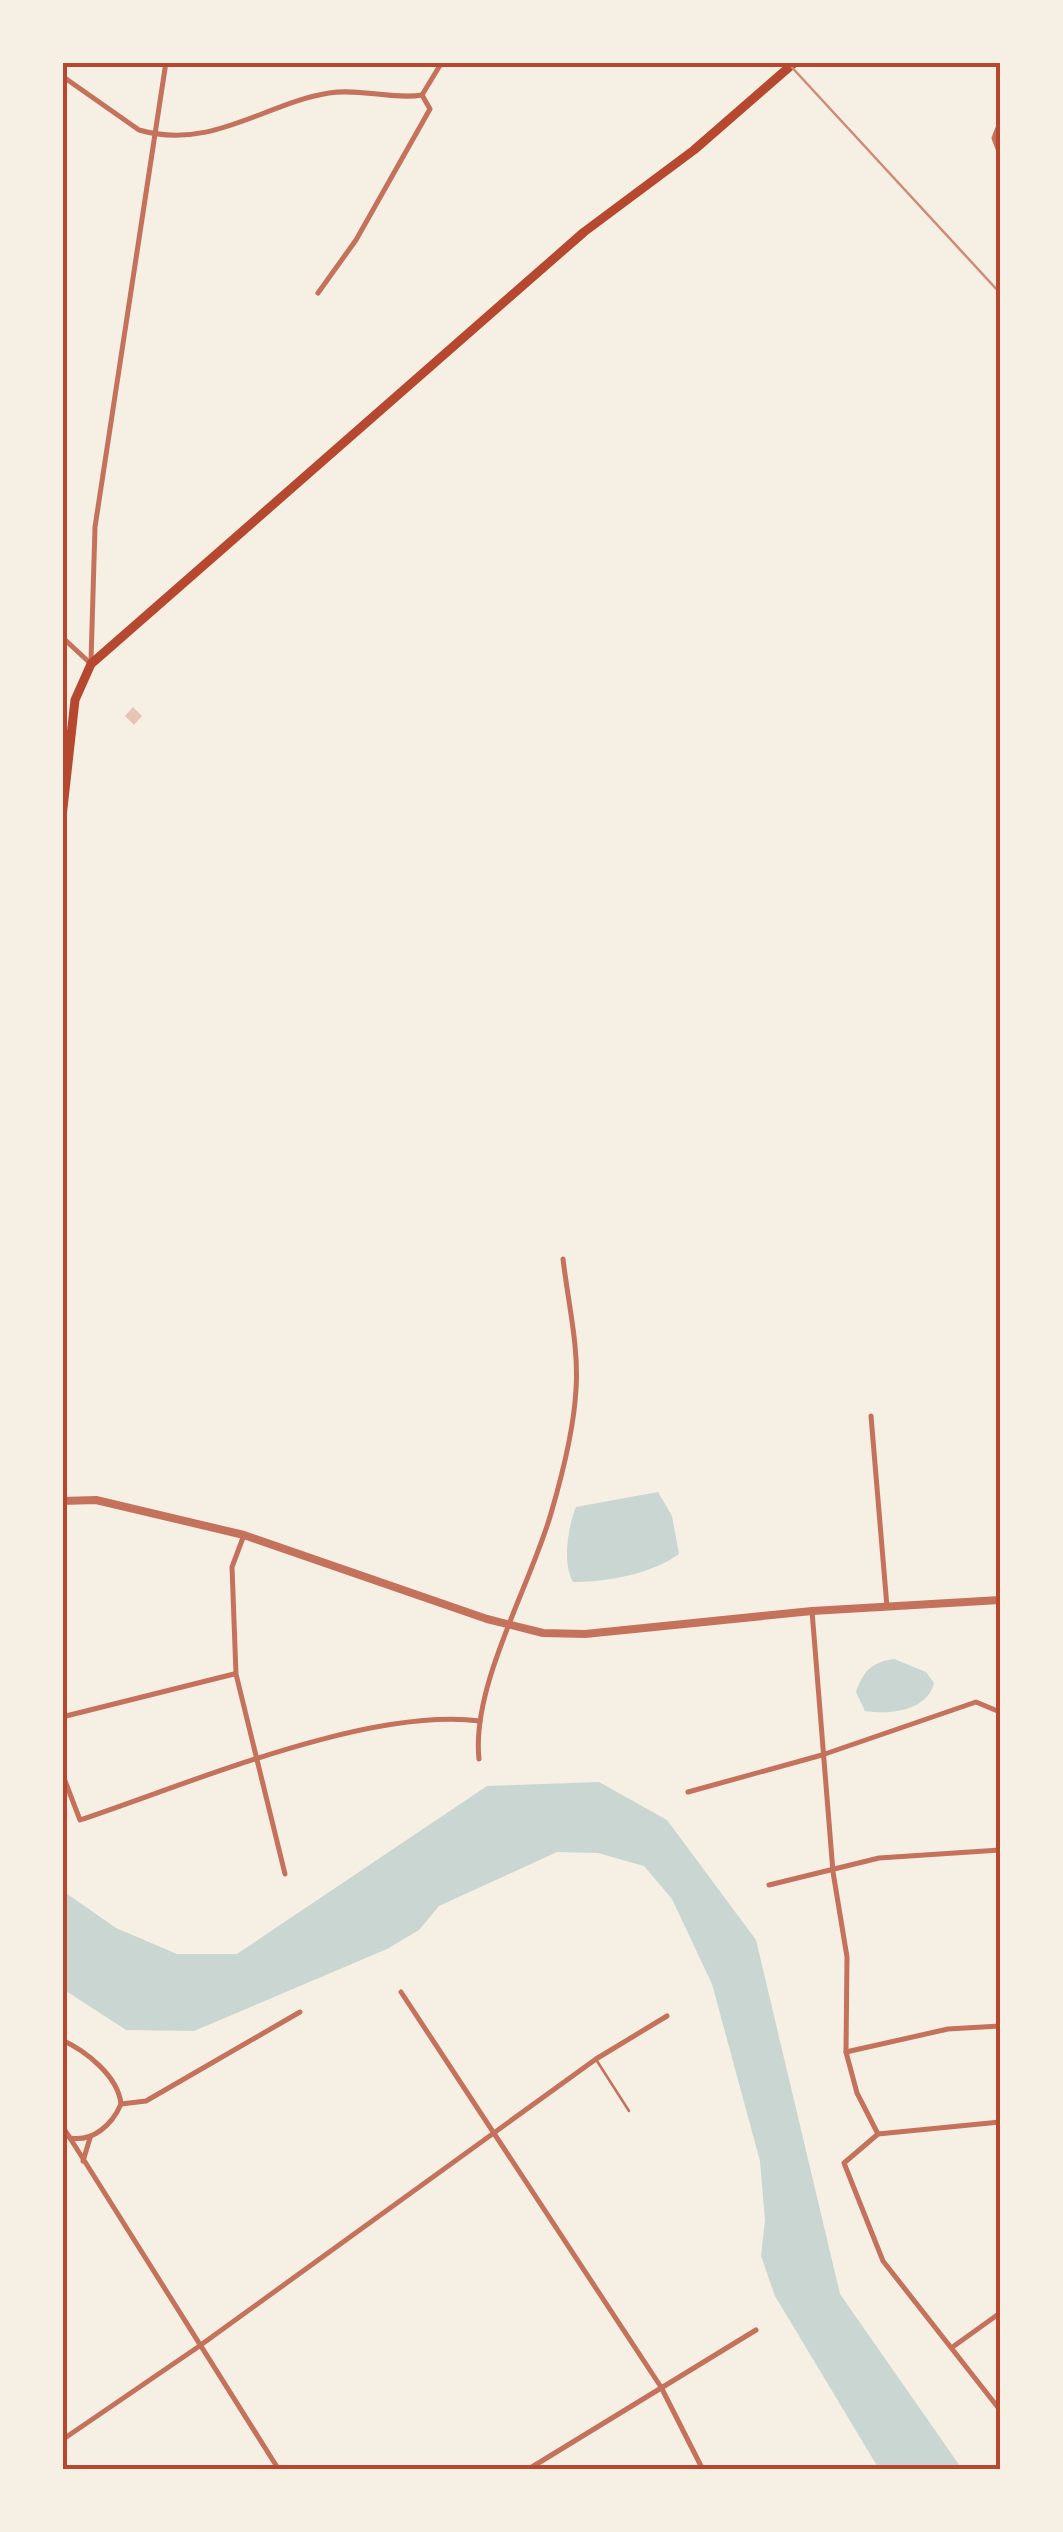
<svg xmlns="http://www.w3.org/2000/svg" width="1063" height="2532" viewBox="0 0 1063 2532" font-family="'IBM Plex Serif',serif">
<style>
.water{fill:#c9d6d2}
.building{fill:#e6c5b7}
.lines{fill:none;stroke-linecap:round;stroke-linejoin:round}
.service{stroke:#c5725c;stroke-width:2.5}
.minor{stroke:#c5725c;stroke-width:5}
.tertiary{stroke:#c5725c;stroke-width:8}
.primary{stroke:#b5482f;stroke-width:9}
.rail{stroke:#cf8b77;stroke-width:2.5}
.neatline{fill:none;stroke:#b5482f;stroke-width:4}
</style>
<rect width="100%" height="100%" fill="#f6efe4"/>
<!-- water -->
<g class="water">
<path d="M658,1492L672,1516L679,1554C652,1574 606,1582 573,1582C562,1563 568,1527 576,1507Z"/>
<path d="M894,1659L926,1672L934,1683C927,1711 889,1715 865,1711L856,1692C863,1671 872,1662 894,1659Z"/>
<polygon points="599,1782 667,1820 756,1940 840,2294 962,2469 879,2469 775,2296 761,2256 765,2220 760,2161 712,1984 672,1899 644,1866 598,1853 557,1852 439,1906 419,1930 387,1949 194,2031 126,2030 63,1989 63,1891 116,1928 177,1954 237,1954 487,1786"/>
</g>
<!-- building -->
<polygon class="building" points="133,707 142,716 134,725 125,716"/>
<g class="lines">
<!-- service -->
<polyline class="service" points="597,2061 629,2111"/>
<!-- minor -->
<g class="minor">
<path d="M62,76L139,130C212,151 265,103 329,93C359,88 395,100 422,95L442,62"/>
<polyline points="1000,123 994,138 1000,154"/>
<polyline points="318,293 356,240 430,109 422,95"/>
<polyline points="62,637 91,664"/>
<polyline points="91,661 95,527 166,62"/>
<polyline points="871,1416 887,1607"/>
<polyline points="244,1535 232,1567 236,1674 285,1874"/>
<polyline points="812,1611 833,1872 847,1957 846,2052 857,2093 878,2134 844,2163 883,2261 1000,2410"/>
<polyline points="62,1717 234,1674"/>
<path d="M479,1759C471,1685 532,1583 552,1510C563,1472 574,1429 576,1389C579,1347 568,1302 563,1259"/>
<path d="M62,1773L80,1820C191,1783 367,1707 480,1721"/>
<polyline points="688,1792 822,1755 976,1702 1000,1712"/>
<polyline points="769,1885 879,1858 1000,1850"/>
<polyline points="401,1992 661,2387 703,2470"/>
<path d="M62,2040C86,2051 118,2076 121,2104C112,2125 93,2142 70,2138L62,2126"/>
<polyline points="846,2052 948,2029 1000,2026"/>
<polyline points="121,2104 146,2101 300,2012"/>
<polyline points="878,2134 1000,2122"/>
<polyline points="70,2138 279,2470"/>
<polyline points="83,2161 90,2138"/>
<polyline points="954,2346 1000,2313"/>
<polyline points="62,2440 198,2347 596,2059 667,2016"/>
<polyline points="527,2470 756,2330"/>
</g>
<!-- tertiary -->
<polyline class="tertiary" points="62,1501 96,1500 244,1535 487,1619 543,1633 585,1634 812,1611 1000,1600"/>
<!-- primary -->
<polyline class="primary" points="62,817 75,700 91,664 584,232 694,150 795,62"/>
<!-- rail -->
<polyline class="rail" points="787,62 1000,293"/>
</g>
<!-- border -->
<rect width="1063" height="2532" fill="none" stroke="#f6efe4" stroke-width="130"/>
<rect x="65" y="65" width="933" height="2402" class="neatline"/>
</svg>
